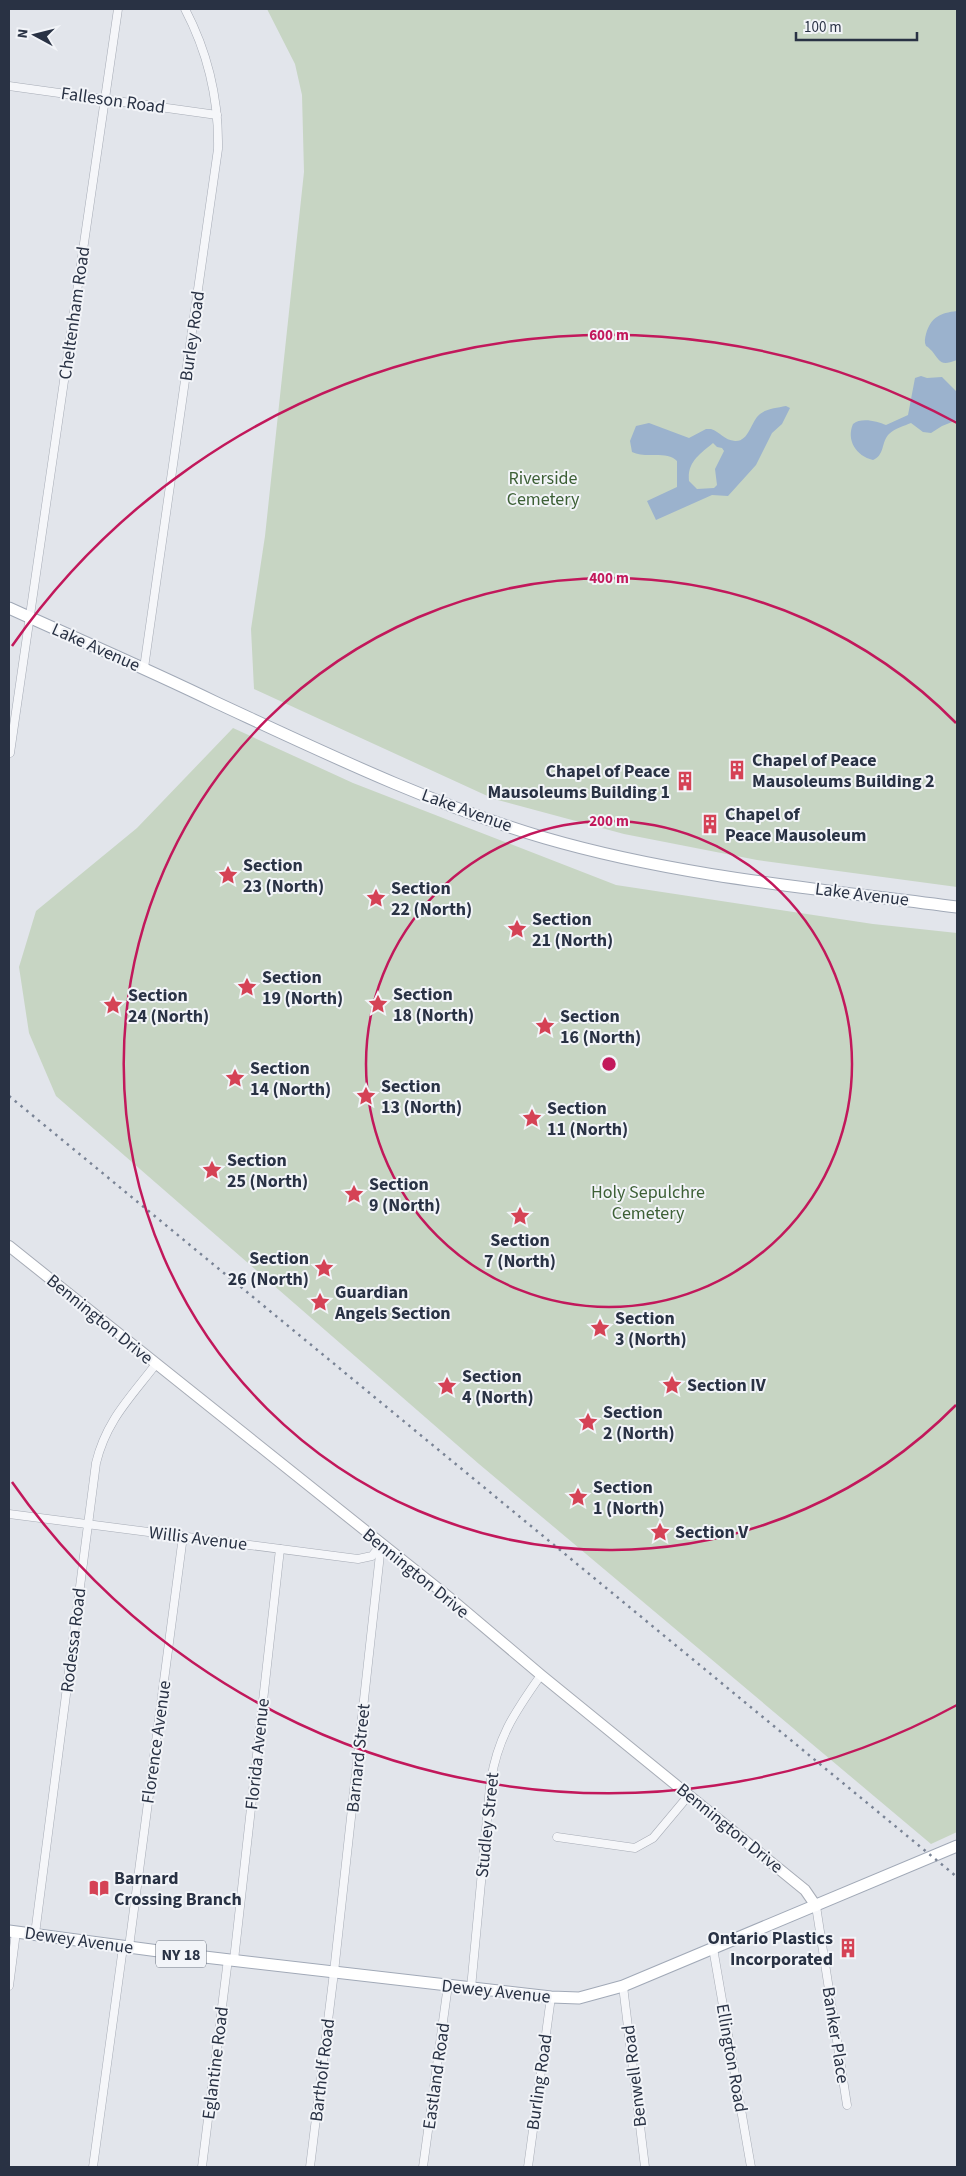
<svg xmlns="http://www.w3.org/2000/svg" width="966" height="2176" viewBox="0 0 966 2176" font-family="'Source Sans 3',sans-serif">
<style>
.green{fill:#c7d5c3}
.water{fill:#9bb2cd;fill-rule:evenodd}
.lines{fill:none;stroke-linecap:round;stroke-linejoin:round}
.street-casing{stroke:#a7acb6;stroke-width:9}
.secondary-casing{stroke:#a7acb6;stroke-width:12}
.primary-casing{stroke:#a1a9b7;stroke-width:13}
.street{stroke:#f5f6f9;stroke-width:8}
.secondary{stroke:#fff;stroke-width:10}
.primary{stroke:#fff;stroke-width:11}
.rail{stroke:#7a8496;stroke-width:2.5;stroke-dasharray:2.5 5;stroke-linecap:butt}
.ring{fill:none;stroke:#c2185b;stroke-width:2.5}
.labels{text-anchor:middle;stroke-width:4;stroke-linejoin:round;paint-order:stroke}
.shield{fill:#f2f4f8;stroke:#656c7a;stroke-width:1}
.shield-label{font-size:16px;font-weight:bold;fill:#293244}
.street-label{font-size:18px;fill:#293244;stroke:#f2f4f8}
.park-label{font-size:18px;fill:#3d6036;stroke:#f2f4f8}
.poi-label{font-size:18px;font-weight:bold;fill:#293244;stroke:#f2f4f8;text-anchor:start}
.centre{fill:#c2185b;stroke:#f2f4f8;stroke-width:2.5}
.ring-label{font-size:15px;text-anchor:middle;font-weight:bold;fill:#c2185b;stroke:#f2f4f8;stroke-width:4;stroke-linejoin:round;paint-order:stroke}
</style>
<rect width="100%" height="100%" fill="#e2e5eb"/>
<!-- green -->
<g class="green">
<polygon points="267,9 957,9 957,887 757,860 624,834 494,799 254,689 251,629 265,536 304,172 302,95 295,64"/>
<polygon points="233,728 353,783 616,885 873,924 957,933 957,1832 931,1844 479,1464 56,1096 29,1033 19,967 36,911 137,828"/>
</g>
<!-- water -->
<g class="water">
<path d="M957,311V360C941,366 941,363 932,351C932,351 927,346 926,346C924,342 925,338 926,334C931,317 940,313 957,311Z"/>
<path d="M921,376L927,378L942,377L957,392V420L942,426L931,433L923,432L911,423C904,426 895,428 889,434C881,442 885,455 873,460C856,456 846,440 853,424C861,417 877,421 886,425L908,415L915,378Z"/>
<path d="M786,406L790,408L782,424L772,433L756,465L728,496L712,495L656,520L647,501L677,487V461C667,450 645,459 632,452L630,441L636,426L649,423L689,438L706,429H711C720,432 724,440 735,441C749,442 751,421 760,414C768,408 777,408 786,406ZM713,443L717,447L722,448L724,451L715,469L717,485L714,488L697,489L689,481C687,462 700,454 713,443Z"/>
</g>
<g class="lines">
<defs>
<g id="street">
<polyline points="9,86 217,115"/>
<path d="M144,668L218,149C219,99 208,53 185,9"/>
<polyline points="10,753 118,9"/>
<polyline points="9,1514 358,1559 372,1556 380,1546"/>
<polyline points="557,1837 635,1848 653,1838 689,1795"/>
<polyline points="816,1906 847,2105"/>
<path d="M35,1934L96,1463C106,1421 130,1398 156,1364"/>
<polyline points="129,1947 183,1536"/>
<polyline points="713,1948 751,2167"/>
<polyline points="234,1960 280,1549"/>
<polyline points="9,1986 16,1932"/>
<polyline points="623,1986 645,2167"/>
<path d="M471,1988L490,1787C496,1740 514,1713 541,1675"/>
<polyline points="93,2167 123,1947"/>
<polyline points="202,2167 228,1959"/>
<polyline points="310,2167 334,1972 381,1545"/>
<polyline points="423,2167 448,1985"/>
<polyline points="528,2167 551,1997"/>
</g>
<polyline id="secondary" points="9,1246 451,1599 541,1675 805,1890 816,1906"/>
<g id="primary">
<path d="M9,608C77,639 147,669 215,702C323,752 430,804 545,838C679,877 820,889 957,907"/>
<polyline points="9,1931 196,1956 551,1997 579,1998 623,1986 957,1846"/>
</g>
</defs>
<!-- street casing -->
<use href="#street" class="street-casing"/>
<!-- secondary casing -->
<use href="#secondary" class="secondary-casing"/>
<!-- primary casing -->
<use href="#primary" class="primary-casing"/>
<!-- street -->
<use href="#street" class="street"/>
<!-- secondary -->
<use href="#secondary" class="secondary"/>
<!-- primary -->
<use href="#primary" class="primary"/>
<!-- rail -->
<polyline class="rail" points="9,1096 957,1877"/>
</g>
<!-- distance rings -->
<g class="ring">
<circle cx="609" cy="1064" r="243"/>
<path d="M956 1405A486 486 0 1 1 956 723"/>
<path d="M957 1705A729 729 0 0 1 12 1482M12 646A729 729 0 0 1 957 423"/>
</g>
<!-- icons -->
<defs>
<symbol id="building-bare" viewBox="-9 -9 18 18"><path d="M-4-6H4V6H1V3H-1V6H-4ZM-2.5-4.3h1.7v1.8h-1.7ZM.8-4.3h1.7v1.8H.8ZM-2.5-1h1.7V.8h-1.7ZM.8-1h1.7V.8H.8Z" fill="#d54255" stroke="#f2f4f8" stroke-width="2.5" paint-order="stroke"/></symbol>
<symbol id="sight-bare" viewBox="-9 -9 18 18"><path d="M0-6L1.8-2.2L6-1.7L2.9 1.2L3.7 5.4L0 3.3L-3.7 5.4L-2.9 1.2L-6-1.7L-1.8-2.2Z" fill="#d54255" stroke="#f2f4f8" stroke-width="2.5" paint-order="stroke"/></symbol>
<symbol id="library-bare" viewBox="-9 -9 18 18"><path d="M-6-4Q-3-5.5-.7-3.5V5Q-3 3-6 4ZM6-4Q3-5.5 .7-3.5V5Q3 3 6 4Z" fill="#d54255" stroke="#f2f4f8" stroke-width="2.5" paint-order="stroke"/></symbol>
</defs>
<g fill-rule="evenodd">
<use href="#building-bare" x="723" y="756" width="28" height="28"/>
<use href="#building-bare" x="671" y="767" width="28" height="28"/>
<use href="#building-bare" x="696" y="810" width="28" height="28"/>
<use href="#sight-bare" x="214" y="861" width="28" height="28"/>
<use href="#sight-bare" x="362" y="884" width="28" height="28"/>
<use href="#sight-bare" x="503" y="915" width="28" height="28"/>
<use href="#sight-bare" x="233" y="973" width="28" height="28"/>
<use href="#sight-bare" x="364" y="990" width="28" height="28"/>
<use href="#sight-bare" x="99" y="991" width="28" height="28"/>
<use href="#sight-bare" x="531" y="1012" width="28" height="28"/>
<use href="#sight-bare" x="221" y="1064" width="28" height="28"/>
<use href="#sight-bare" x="352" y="1082" width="28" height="28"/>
<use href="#sight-bare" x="518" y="1104" width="28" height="28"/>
<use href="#sight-bare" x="198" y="1156" width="28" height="28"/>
<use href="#sight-bare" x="340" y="1180" width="28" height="28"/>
<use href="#sight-bare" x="506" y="1202" width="28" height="28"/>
<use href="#sight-bare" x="310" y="1254" width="28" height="28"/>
<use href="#sight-bare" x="306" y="1288" width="28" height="28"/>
<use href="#sight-bare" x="586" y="1314" width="28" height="28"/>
<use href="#sight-bare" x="658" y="1371" width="28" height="28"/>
<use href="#sight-bare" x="433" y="1372" width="28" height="28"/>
<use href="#sight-bare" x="574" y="1408" width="28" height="28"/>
<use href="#sight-bare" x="564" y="1483" width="28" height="28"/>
<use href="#sight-bare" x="646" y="1518" width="28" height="28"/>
<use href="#library-bare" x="85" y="1874" width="28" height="28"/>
<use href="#building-bare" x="834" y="1934" width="28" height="28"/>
</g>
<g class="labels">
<!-- shield labels -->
<rect class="shield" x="156" y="1940.5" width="50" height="27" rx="4"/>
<g class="shield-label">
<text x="181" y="1960">NY 18</text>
</g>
<!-- street labels -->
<g class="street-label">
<text transform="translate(113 100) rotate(8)" y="6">Falleson Road</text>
<text transform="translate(74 313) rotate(-82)" y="6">Cheltenham Road</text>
<text transform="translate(192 336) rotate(-82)" y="6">Burley Road</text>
<text transform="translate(96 647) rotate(24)" y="6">Lake Avenue</text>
<text transform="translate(467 810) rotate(20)" y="6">Lake Avenue</text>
<text transform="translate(862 894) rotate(7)" y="6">Lake Avenue</text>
<text transform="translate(100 1319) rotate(39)" y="6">Bennington Drive</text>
<text transform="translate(198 1538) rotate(7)" y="6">Willis Avenue</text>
<text transform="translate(416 1573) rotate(39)" y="6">Bennington Drive</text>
<text transform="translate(73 1640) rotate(-83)" y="6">Rodessa Road</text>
<text transform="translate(156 1742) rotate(-82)" y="6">Florence Avenue</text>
<text transform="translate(257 1754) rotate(-84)" y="6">Florida Avenue</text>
<text transform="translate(358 1758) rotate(-84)" y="6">Barnard Street</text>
<text transform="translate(487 1825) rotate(-84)" y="6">Studley Street</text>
<text transform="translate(730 1828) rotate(39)" y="6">Bennington Drive</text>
<text transform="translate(79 1940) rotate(8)" y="6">Dewey Avenue</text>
<text transform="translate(496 1991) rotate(6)" y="6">Dewey Avenue</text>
<text transform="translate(836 2035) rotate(81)" y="6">Banker Place</text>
<text transform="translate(732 2058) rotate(80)" y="6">Ellington Road</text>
<text transform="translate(215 2063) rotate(-83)" y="6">Eglantine Road</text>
<text transform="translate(322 2070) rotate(-83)" y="6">Bartholf Road</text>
<text transform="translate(436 2076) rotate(-82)" y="6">Eastland Road</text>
<text transform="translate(634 2076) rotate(-97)" y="6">Benwell Road</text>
<text transform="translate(539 2082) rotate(-82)" y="6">Burling Road</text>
</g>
<!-- park labels -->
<g class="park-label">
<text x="543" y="484">Riverside<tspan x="543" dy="21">Cemetery</tspan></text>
<text x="648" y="1198">Holy Sepulchre<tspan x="648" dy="21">Cemetery</tspan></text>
</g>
<!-- poi labels -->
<g class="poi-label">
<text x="752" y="766">Chapel of Peace<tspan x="752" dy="21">Mausoleums Building 2</tspan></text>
<text x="670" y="777" text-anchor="end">Chapel of Peace<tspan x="670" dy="21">Mausoleums Building 1</tspan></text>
<text x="725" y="820">Chapel of<tspan x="725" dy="21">Peace Mausoleum</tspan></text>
<text x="243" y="871">Section<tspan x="243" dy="21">23 (North)</tspan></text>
<text x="391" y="894">Section<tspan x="391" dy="21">22 (North)</tspan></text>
<text x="532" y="925">Section<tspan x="532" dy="21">21 (North)</tspan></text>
<text x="262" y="983">Section<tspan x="262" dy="21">19 (North)</tspan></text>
<text x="393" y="1000">Section<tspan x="393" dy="21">18 (North)</tspan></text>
<text x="128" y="1001">Section<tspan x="128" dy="21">24 (North)</tspan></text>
<text x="560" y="1022">Section<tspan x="560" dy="21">16 (North)</tspan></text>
<text x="250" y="1074">Section<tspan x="250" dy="21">14 (North)</tspan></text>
<text x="381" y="1092">Section<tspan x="381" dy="21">13 (North)</tspan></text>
<text x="547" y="1114">Section<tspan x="547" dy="21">11 (North)</tspan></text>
<text x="227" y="1166">Section<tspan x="227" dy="21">25 (North)</tspan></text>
<text x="369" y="1190">Section<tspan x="369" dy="21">9 (North)</tspan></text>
<text x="520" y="1246" text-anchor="middle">Section<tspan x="520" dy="21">7 (North)</tspan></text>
<text x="309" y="1264" text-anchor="end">Section<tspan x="309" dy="21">26 (North)</tspan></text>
<text x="335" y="1298">Guardian<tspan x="335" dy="21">Angels Section</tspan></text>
<text x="615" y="1324">Section<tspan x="615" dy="21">3 (North)</tspan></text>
<text x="462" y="1382">Section<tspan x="462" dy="21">4 (North)</tspan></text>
<text x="687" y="1391">Section IV</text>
<text x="603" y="1418">Section<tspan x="603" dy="21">2 (North)</tspan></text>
<text x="593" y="1493">Section<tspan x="593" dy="21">1 (North)</tspan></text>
<text x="675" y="1538">Section V</text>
<text x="114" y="1884">Barnard<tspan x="114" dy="21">Crossing Branch</tspan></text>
<text x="833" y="1944" text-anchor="end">Ontario Plastics<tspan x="833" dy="21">Incorporated</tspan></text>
</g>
</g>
<circle cx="609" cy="1064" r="8" class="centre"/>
<g class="ring-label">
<text x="609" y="340">600 m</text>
<text x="609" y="583">400 m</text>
<text x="609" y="826">200 m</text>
</g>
<!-- border -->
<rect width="966" height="2176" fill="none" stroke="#293244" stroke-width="20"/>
<!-- north arrow -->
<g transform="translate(35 35) rotate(277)" stroke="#f2f4f8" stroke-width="4" paint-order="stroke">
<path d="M0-4L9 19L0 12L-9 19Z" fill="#293244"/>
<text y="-8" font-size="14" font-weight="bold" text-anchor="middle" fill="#293244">N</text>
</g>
<!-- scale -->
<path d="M796 32v8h121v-8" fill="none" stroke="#293244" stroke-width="2.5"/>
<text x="804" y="32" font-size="15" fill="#293244" stroke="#f2f4f8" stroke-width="4" paint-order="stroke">100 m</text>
</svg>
